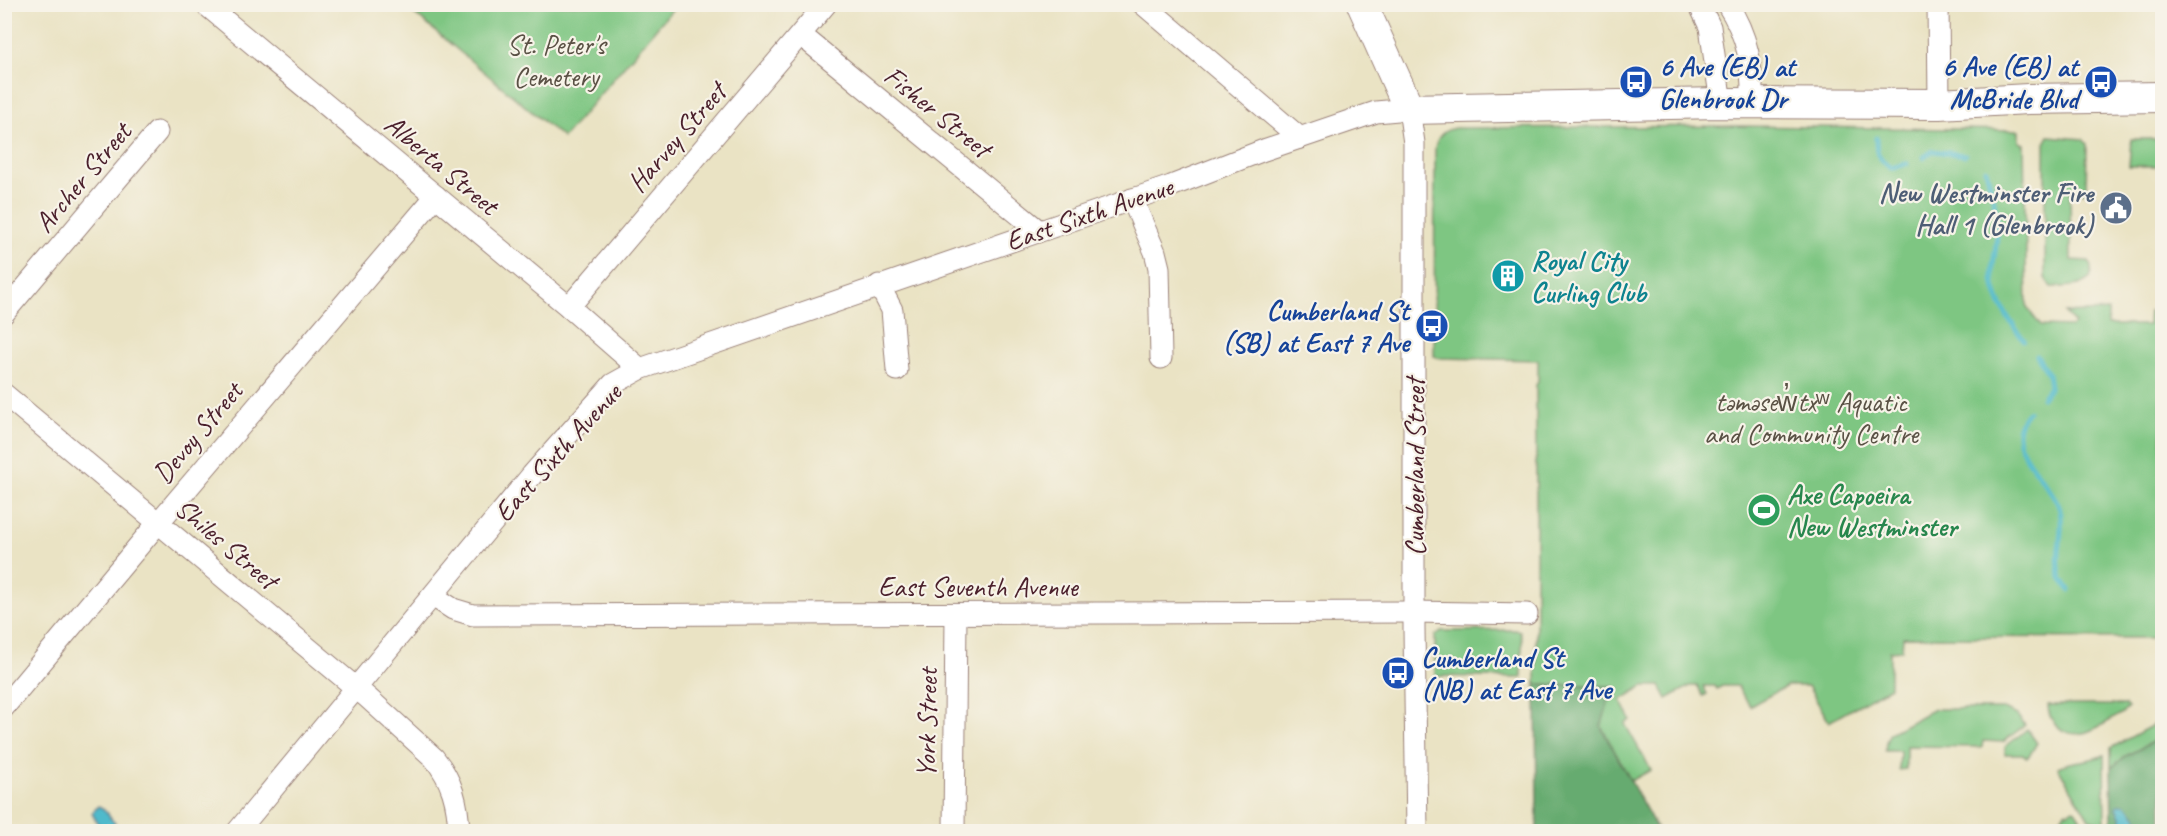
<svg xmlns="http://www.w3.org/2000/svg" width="2167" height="836" viewBox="0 0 2167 836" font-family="Caveat,sans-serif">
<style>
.green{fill:#7ec682;stroke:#647256;stroke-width:1.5}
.forest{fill:#66ab70;stroke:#58654e;stroke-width:1.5}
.water{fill:#4fbacb;stroke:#4c6c7b;stroke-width:1.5}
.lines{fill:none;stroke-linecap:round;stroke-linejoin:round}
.stream{stroke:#4fbacb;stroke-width:5}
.street-casing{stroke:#9a8178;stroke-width:23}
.secondary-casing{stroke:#9a8178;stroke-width:32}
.street{stroke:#fff;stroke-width:21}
.secondary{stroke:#fff;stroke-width:30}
.labels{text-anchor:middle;stroke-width:4.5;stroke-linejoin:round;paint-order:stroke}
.park-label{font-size:28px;fill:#5a5145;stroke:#f7f3e8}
.transit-label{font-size:28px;font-weight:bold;fill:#164399;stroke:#f7f3e8;text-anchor:start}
.street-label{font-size:28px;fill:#4a1f2b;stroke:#f7f3e8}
.service-label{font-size:28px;font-weight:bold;fill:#4e5e75;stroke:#f7f3e8;text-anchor:end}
.culture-label{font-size:28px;font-weight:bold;fill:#0d838f;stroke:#f7f3e8;text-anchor:start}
.leisure-label{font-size:28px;font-weight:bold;fill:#27864d;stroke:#f7f3e8;text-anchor:start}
</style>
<rect width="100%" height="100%" fill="#f7f3e8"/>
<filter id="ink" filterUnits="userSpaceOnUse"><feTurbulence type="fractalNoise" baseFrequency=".0167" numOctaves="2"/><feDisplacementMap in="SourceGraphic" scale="12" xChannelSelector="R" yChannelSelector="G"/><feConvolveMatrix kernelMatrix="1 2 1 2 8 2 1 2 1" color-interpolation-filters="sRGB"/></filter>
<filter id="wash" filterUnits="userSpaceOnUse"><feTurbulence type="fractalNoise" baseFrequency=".008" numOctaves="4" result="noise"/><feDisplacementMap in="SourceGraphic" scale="24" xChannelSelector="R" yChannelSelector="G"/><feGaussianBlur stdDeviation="1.35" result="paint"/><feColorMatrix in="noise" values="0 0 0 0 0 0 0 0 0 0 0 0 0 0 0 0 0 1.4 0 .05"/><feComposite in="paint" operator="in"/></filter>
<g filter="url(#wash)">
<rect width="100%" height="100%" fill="#eae3c4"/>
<!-- green -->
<g class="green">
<polygon points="404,5 676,5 563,138"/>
<path d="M1740,126L2019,130V142L2024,144L2027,308L2041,326L2071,327L2075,324L2065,313L2108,311V325H2148L2149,311H2162V638L1903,637L1902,650L1890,651V687L1829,722L1808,686H1787L1750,706L1737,686H1722L1717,689L1715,686H1703L1707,694L1703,696L1697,686H1690L1667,699L1660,686H1643L1621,700L1631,720L1625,724L1651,770L1631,781L1601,726L1612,686L1536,684V385L1538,382V360L1438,358L1434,356L1435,148C1437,136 1443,130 1455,128Z"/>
<path d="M2049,136L2083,139L2087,144L2086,192H2070L2071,260L2089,261C2100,289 2069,287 2051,287L2045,278V143Z"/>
<polygon points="2131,139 2162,139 2162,166 2129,166"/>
<polygon points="1514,630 1520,631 1522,640 1522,678 1435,676 1435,636 1441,631"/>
<path d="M2048,705H2125L2128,708C2120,716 2093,731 2083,733C2064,737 2048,723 2048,705Z"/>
<polygon points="1934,709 2004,709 2017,715 2025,725 2003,742 1983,741 1982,747 1906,746 1906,769 1899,770 1900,751 1885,751 1886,742 1890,733"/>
<polygon points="2162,720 2162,737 2126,756 2111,768 2111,748"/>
<polygon points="2027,729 2037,743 2028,758 2022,754 2005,754 2005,747"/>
<path d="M2104,755L2105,826L2100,822L2089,819L2058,767C2073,760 2089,762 2104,755Z"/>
<polygon points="2074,809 2082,821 2069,831 2048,831 2067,811 2068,813"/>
</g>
<!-- forest -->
<g class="forest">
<polygon points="1536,684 1613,686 1601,727 1658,831 1537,831"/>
<polygon points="2162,737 2162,831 2151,831 2125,805 2117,808 2122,818 2120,831 2112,831 2111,768 2126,756"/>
</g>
<!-- water -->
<g class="water">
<polygon points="2118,804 2125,804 2151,831 2120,831 2122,818 2117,808"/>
<path d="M98,806C107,808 108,818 115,823L111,831C101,832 96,821 92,813Z"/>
</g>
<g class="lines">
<!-- stream -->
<g class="stream">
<path d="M1876,138C1876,154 1877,158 1891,168L1907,164"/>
<polyline points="1924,157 1933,151 1965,155"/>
<path d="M1986,169C1990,188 1997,204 1997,223C1998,238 1995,251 1993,265C1990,294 2007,318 2024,340"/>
<polyline points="2037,356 2048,373 2050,387 2042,398"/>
<path d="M2028,412C1997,442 2046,476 2058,504C2067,527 2054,551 2060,574C2061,580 2066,585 2069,590"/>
</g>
</g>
</g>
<g filter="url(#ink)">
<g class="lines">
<defs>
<g id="street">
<polyline points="205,4 569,307 640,369"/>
<polyline points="1143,4 1300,138"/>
<polyline points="1699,4 1710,27 1721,103"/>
<path d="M1727,4C1748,36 1753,67 1752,103"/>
<polyline points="1938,4 1939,104"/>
<polyline points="801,35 1039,231"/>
<polyline points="1132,199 1155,252 1159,268 1161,358"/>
<polyline points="879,285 892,310 897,370"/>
<polyline points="569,307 826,4"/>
<polyline points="4,313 157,132"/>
<path d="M4,394L368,698L434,758C452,780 458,803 459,832"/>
<polyline points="433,596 453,609 473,615 1414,612 1527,614"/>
<polyline points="4,707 147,536 436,196"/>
<polyline points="237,832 532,475 613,384 640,369 1171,186 1264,150 1376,112 1409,109 1414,143 1414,629 1417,832"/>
<polyline points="954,832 956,614"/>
</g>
<polyline id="secondary" points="1362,4 1409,109 1721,103 1939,104 2028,99 2162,97"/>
</defs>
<!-- street casing -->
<use href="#street" class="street-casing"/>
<!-- secondary casing -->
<use href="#secondary" class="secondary-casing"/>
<!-- street -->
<use href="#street" class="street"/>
<!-- secondary -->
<use href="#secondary" class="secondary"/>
</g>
</g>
<!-- icons -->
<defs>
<symbol id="bus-disc" viewBox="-11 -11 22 22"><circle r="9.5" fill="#1a4fb4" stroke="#f7f3e8"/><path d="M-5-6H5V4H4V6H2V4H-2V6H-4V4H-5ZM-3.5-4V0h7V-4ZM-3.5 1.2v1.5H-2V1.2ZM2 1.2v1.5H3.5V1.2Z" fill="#fff"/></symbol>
<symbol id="civic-disc" viewBox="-11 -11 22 22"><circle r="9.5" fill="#5c6f8a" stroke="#f7f3e8"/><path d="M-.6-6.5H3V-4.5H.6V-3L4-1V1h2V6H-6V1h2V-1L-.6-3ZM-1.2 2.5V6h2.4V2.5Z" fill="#fff"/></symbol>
<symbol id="building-disc" viewBox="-11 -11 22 22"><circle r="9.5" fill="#0f9aa8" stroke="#f7f3e8"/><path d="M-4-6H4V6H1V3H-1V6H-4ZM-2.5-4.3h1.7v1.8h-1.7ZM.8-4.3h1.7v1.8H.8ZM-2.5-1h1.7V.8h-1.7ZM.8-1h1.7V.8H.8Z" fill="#fff"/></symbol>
<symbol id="stadium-disc" viewBox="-11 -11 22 22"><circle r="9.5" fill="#2e9e5b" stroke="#f7f3e8"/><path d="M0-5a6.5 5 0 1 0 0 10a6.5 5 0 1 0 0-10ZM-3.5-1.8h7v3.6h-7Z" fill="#fff"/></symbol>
</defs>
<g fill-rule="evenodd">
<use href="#bus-disc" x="1617" y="63" width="38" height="38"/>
<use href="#bus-disc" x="2082" y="63" width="38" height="38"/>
<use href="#civic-disc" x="2097" y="189" width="38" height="38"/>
<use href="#building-disc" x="1489" y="257" width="38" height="38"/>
<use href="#bus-disc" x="1413" y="307" width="38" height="38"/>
<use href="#stadium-disc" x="1745" y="491" width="38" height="38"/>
<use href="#bus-disc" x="1379" y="654" width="38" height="38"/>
</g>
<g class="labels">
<!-- park labels -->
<g class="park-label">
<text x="556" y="54">St. Peter's<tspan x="556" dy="32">Cemetery</tspan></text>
<text x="1811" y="411">təməsew̓txʷ Aquatic<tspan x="1811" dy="32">and Community Centre</tspan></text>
</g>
<!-- transit labels -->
<g class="transit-label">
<text x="1659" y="76">6 Ave (EB) at<tspan x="1659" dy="32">Glenbrook Dr</tspan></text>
<text x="2078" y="76" text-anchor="end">6 Ave (EB) at<tspan x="2078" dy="32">McBride Blvd</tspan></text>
<text x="1409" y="320" text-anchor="end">Cumberland St<tspan x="1409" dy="32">(SB) at East 7 Ave</tspan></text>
<text x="1421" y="667">Cumberland St<tspan x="1421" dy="32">(NB) at East 7 Ave</tspan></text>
</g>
<!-- street labels -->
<g class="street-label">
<text transform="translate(938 111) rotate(39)" y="10">Fisher Street</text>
<text transform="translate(676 137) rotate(-49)" y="10">Harvey Street</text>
<text transform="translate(442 164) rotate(40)" y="10">Alberta Street</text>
<text transform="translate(82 177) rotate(-50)" y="10">Archer Street</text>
<text transform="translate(1089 213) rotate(-19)" y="10">East Sixth Avenue</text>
<text transform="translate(197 432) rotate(-50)" y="10">Devoy Street</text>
<text transform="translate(557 452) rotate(-48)" y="10">East Sixth Avenue</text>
<text transform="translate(1414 467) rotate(-90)" y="10">Cumberland Street</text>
<text transform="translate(227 543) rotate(40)" y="10">Shiles Street</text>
<text x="978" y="596">East Seventh Avenue</text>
<text transform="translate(926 723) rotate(-89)" y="10">York Street</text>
</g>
<!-- service labels -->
<g class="service-label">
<text x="2093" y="202">New Westminster Fire<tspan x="2093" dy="32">Hall 1 (Glenbrook)</tspan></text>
</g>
<!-- culture labels -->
<g class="culture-label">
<text x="1531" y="270">Royal City<tspan x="1531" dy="32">Curling Club</tspan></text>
</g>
<!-- leisure labels -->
<g class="leisure-label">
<text x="1787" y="504">Axe Capoeira<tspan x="1787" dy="32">New Westminster</tspan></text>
</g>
</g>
<!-- margin -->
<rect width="2167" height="836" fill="none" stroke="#f7f3e8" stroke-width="24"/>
</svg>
